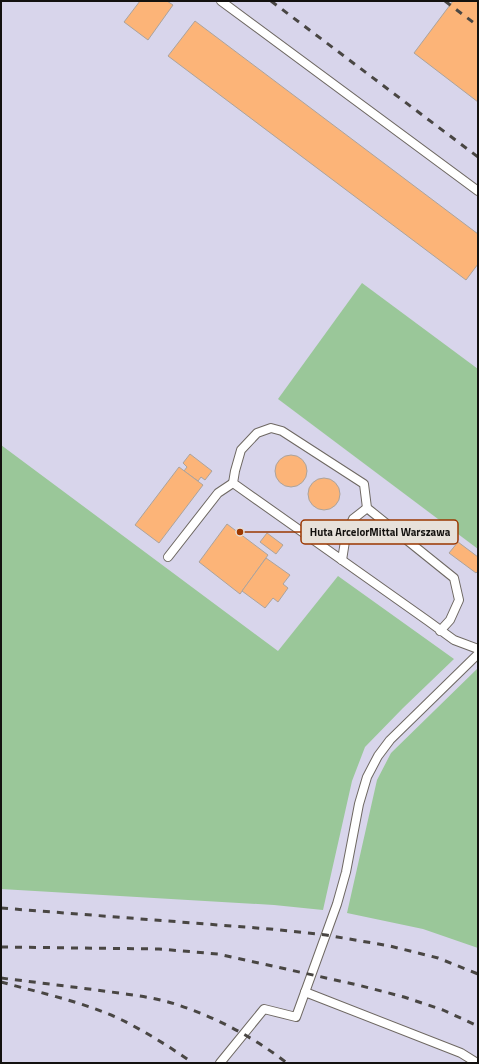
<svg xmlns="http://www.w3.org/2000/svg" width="479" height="1064" viewBox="0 0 479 1064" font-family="'Titillium Web',sans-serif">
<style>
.industrial{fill:#d8d5eb}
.green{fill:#9ac799}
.building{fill:#fcb478;stroke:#aba39d}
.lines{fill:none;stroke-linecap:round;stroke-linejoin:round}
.lane-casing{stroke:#6e6862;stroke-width:10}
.lane{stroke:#fff;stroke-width:8}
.rail{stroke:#494643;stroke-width:3;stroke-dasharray:7 7;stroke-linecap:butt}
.leader{fill:none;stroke:#9b3700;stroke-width:1.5}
.callout-dot{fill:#9b3700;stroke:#e7e1da;stroke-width:1.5}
.callout{fill:#e7e1da;stroke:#9b3700;stroke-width:1.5}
.callout-label{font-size:11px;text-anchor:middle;font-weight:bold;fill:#13110f}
</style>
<rect width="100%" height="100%" fill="#e7e1da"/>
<!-- industrial -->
<rect class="industrial" x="1" y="1" width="477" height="1062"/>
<!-- green -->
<g class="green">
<polygon points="362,283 478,369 478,549 278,399"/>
<polygon points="1,445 278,651 338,576 454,659 403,708 365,747 352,781 323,910 274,905 1,889"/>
<polygon points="478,668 478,948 423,929 347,913 377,780 391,753"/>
</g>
<!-- building -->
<g class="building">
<polygon points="140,1 167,1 173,5 148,40 124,22"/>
<polygon points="453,1 478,1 478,102 414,53"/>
<polygon points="195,21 478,234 478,264 466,280 168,56"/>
<polygon points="190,454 212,471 205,480 201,477 198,481 184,471 187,467 183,463"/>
<circle cx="291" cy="471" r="16"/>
<polygon points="179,467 203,485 159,543 135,525"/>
<circle cx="324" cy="494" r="16"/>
<polygon points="227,524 268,555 240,594 199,562"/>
<polygon points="267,533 283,545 276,554 260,542"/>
<polygon points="458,542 478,557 478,571 476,573 449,553"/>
<polygon points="266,558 290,575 283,584 288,588 278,602 273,598 265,608 242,591"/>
</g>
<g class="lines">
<defs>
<g id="lane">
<polyline points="221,1 478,191"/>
<polyline points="168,557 218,493 233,483"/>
<polyline points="342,560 346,535 353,519 367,508"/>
<polyline points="440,631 450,620 459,600 454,578 367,508 364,484 282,431 271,428 257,433 241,450 235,471 233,483 428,621 454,640 478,649"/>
<polyline points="305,992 461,1053 477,1063"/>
<polyline points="220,1063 264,1009 296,1017 337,904 346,872 359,804 367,777 378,756 390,740 478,654"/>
</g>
</defs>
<!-- lane casing -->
<use href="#lane" class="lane-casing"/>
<!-- lane -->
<use href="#lane" class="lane"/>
<!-- rail -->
<g class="rail">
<polyline points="271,1 478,157"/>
<polyline points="445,1 478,26"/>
<polyline points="1,908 270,929 326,935 390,946 438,958 478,974"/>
<polyline points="1,947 159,949 218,954 358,985 404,997 443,1010 478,1026"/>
<path d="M1,978C33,982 65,986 97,990C123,994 150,996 175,1004C216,1017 253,1037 287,1063"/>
<path d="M1,982C41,993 84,1002 122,1020C146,1032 170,1047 193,1063"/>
</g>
</g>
<!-- callouts -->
<path class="leader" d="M240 532L301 532"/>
<circle class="callout-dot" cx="240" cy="532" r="4"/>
<rect class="callout" x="301" y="520" width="157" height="24" rx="4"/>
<g class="callout-label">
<text x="380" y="536">Huta ArcelorMittal Warszawa</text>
</g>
<!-- border -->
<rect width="479" height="1064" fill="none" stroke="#13110f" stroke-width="4"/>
</svg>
